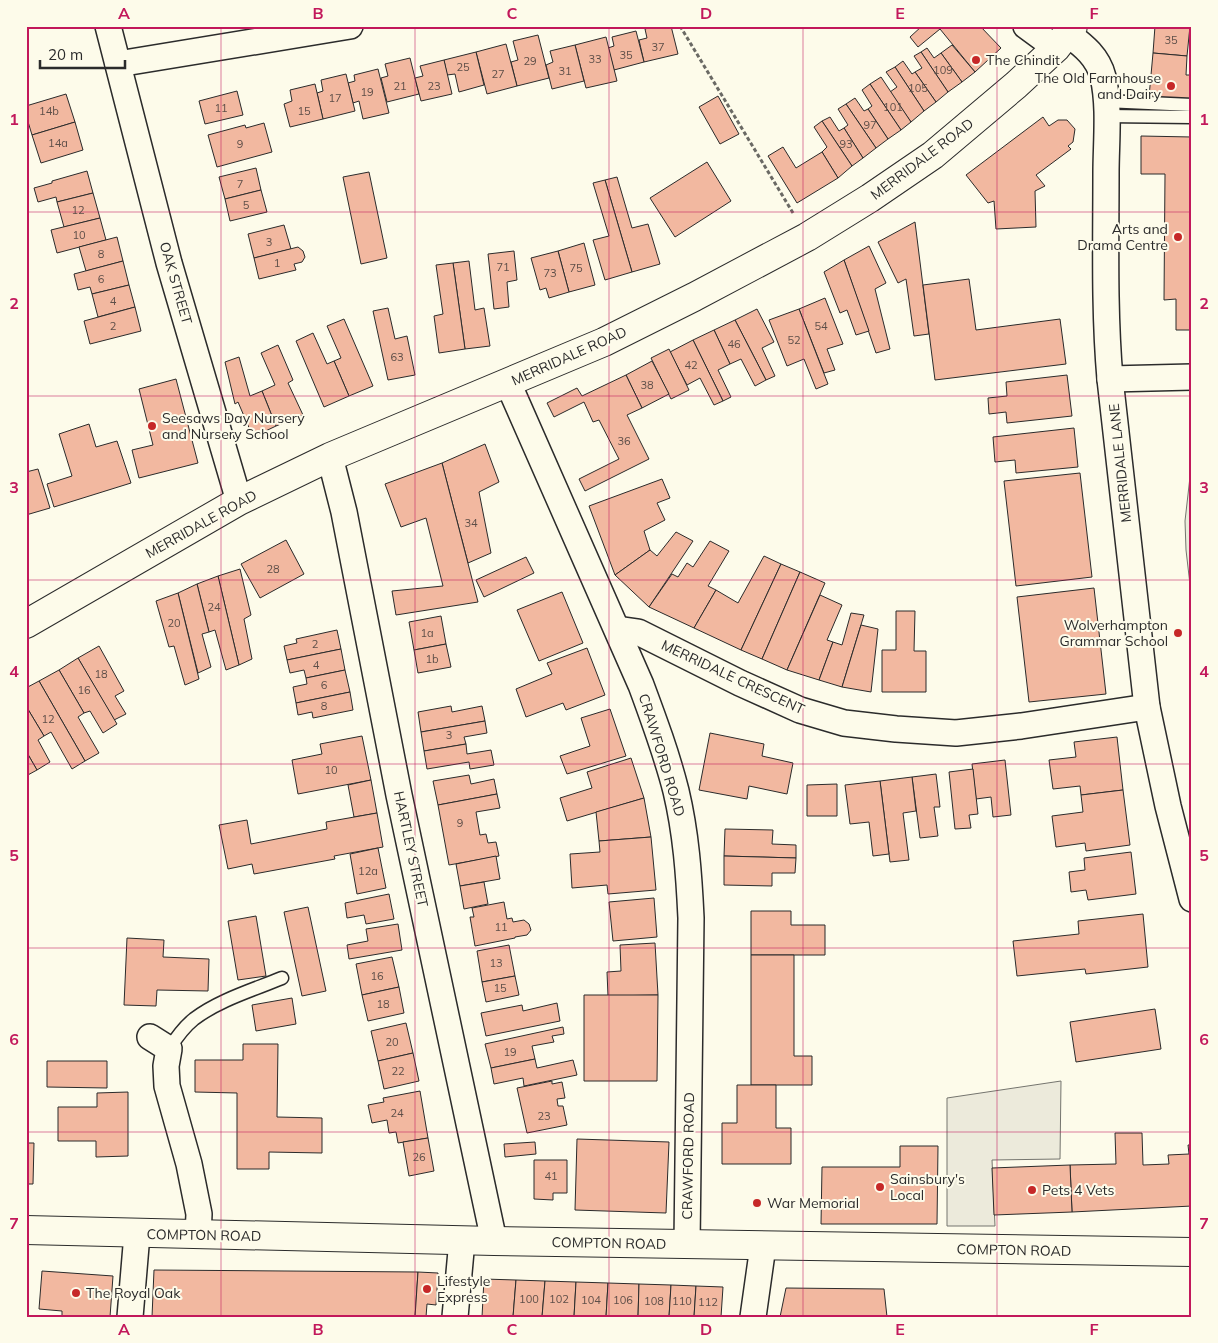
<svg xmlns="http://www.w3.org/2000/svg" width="1218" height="1343" viewBox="0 0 1218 1343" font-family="Mulish,sans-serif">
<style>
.green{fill:#ecebdb;stroke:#74746e}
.parking{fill:#eceadb;stroke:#74746e}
.building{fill:#f2b8a0;stroke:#2b2b2b}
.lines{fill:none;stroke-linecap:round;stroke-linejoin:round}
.lane-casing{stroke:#2b2b2b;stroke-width:15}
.street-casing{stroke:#2b2b2b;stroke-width:28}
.secondary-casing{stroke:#2b2b2b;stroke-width:30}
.highway-casing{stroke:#2b2b2b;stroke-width:30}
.path{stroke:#6a6964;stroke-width:3;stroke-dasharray:4 2.5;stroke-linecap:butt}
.lane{stroke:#fdfbea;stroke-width:12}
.street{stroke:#fdfbea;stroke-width:25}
.secondary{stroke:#fdfbea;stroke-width:28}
.highway{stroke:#fdfbea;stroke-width:28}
.grid{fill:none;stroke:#c2185b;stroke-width:1;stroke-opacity:0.55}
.poi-dot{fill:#c62828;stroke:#fdfbea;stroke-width:2}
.labels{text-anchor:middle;stroke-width:4;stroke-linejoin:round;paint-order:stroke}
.number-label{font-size:11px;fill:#5d4e48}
.poi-label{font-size:14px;fill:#2b2b2b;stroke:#fdfbea;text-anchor:start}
.street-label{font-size:14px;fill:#2b2b2b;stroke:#fdfbea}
.neatline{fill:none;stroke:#c2185b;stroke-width:2}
.grid-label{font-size:16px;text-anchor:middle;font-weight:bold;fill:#c2185b}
</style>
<rect width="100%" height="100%" fill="#fdfbea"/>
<!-- green -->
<polygon class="green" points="1192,459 1192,602 1186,550 1185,521"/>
<!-- parking -->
<polygon class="parking" points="1061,1081 1060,1159 992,1160 995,1226 947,1226 947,1098"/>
<!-- building -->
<g class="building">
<polygon points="656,26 671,26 678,54 644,62 639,40 647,38 645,29"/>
<polygon points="922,26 980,26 1001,48 975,72 940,29 918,47 910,37"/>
<polygon points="1155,26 1190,26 1187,56 1153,53"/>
<polygon points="636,31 644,62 614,70 608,48 614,46 612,37"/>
<polygon points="538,35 549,78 517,86 511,62 518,60 513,41"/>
<polygon points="606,37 617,81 586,88 575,45"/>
<polygon points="506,44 517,86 487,94 476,52"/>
<polygon points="575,45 584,81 552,89 546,65 553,62 550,51"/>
<polygon points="952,45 975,72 962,82 941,53"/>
<polygon points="927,48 934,58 941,53 962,82 948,92 921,52"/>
<polygon points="476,52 484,85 459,92 455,74 447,75 444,60"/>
<polygon points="921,52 948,92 936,102 915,72 922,68 914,56"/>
<polygon points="1153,53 1187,56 1186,75 1192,75 1192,101 1149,97"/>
<polygon points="410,58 419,94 387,102 381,78 388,76 385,64"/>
<polygon points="444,60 452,94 421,101 415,78 423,76 420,66"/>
<polygon points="903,61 912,74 915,72 936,102 924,111 895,67"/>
<polygon points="895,67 924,111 911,122 890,92 897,87 886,72"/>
<polygon points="378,69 389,113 363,119 359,101 353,103 348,83 355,81 354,75"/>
<polygon points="346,74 355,111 323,119 317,93 323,91 321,80"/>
<polygon points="881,77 911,122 901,130 870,84"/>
<polygon points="315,84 323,119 290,127 284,104 292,101 290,90"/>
<polygon points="870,84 901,130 888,139 868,109 872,106 862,90"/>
<polygon points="237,91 243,115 205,124 199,101"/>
<polygon points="66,94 75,122 32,135 26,115 26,106"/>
<polygon points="718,96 739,134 720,144 699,107"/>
<polygon points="855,98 864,111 868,109 888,139 876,148 846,104"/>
<polygon points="846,104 876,148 863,158 844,128 848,125 838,109"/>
<polygon points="830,117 839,131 844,128 863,158 852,166 822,121"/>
<polygon points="1043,117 1049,126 1058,120 1067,120 1075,129 1073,142 1068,146 1071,149 1036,175 1045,186 1035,191 1036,227 996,229 994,201 988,203 966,175"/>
<polygon points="822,121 852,166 838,178 822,152 827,147 814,127"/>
<polygon points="75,122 83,150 41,163 32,135"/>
<polygon points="264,123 272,152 217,167 208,135 245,125 246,128"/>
<polygon points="1141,136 1192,137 1192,330 1176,330 1176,299 1164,300 1165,174 1141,174"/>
<polygon points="783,147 796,168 822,152 838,178 797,203 768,156"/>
<polygon points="707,162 731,201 675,237 650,198"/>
<polygon points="256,168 261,190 225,199 219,177"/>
<polygon points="87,171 93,193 57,202 56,197 38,202 34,188 52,183 52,181"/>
<polygon points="369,172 387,258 361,264 343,177"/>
<polygon points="617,177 632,228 648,224 660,264 632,272 605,180"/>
<polygon points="605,180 632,272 605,280 593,240 609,236 593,183"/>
<polygon points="261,190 267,212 230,221 225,199"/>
<polygon points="93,193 100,218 64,227 57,202"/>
<polygon points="100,218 106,240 57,253 51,230"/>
<polygon points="915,222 929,334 914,336 906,279 898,283 878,242"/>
<polygon points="284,225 291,249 254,258 248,234"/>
<polygon points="117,237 123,261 86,271 79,247"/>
<polygon points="584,243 595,285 569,292 558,251"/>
<polygon points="869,246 886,283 875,289 890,349 876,353 844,260"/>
<polygon points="298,247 303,251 305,257 302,262 294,264 296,270 259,279 254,258"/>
<polygon points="514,251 517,280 507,282 509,307 494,309 488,254"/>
<polygon points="558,251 569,292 549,298 546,288 540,290 531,258"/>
<polygon points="844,260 869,331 856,335 847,310 840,313 824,272"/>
<polygon points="123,261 129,285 92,294 90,287 78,290 74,274"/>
<polygon points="469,261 475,310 484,308 490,346 465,349 453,263"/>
<polygon points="453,263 465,349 439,353 434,316 443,314 436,265"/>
<polygon points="969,279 976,330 1060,319 1066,364 935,380 923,285"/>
<polygon points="129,285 135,307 98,317 92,294"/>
<polygon points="825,298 843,344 827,349 835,370 824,373 799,309"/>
<polygon points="135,307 141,331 90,344 84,321"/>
<polygon points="388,308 395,339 407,336 415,375 388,380 373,311"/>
<polygon points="757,309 774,342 762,348 775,376 766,380 735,320"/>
<polygon points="799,309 828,384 816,389 804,359 787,366 769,320"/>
<polygon points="344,319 373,386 349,396 334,361 341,358 327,326"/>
<polygon points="735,320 766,380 755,386 741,359 730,364 714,330"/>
<polygon points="714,330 730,364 718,370 731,397 723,401 693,340"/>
<polygon points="313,333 327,364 334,361 349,396 324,407 296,341"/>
<polygon points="693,340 723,401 714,405 700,378 687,385 670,352"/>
<polygon points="278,345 293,380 288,383 303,415 276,426 262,391 275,385 261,353"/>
<polygon points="669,349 689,390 671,399 651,358"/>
<polygon points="239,357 250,396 262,391 276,426 253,437 238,402 235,404 225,362"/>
<polygon points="652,361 669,394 642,408 626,375"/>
<polygon points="626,375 642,408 627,415 649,459 585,491 579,479 619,459 599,420 593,422 584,402 554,417 547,403 577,388 582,396"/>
<polygon points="1067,375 1072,416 1007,423 1006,412 989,414 988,398 1007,396 1006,382"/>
<polygon points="176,379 198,463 139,478 132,450 153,445 139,389"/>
<polygon points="89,424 96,447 117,441 131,483 54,507 47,484 72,476 59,434"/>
<polygon points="1074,428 1078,467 1016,473 1015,460 995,462 993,437"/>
<polygon points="485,444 499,482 479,492 491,553 468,563 442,463"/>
<polygon points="442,463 478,602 396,615 392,591 443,586 426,518 401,527 385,484"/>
<polygon points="38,469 50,508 26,515 26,472"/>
<polygon points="1080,473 1092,577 1016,586 1004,481"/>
<polygon points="662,479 670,498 657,503 665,520 644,531 650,550 615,575 589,506"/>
<polygon points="676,532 693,541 649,607 615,575 650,550 657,556"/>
<polygon points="286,540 304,574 260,598 241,564"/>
<polygon points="710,541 729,551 708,586 716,590 694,628 649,607 672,574 678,577 687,563 693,567"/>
<polygon points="764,556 781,564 741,650 694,628 716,590 738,603"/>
<polygon points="526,557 534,573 484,597 476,580"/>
<polygon points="781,564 800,572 762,659 741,650"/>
<polygon points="240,569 251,615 244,619 252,659 239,665 218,576"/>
<polygon points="800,572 825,583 787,670 762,659"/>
<polygon points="218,576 239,665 226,670 215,630 209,632 197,584"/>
<polygon points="197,584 209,632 202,634 211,667 198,673 178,593"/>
<polygon points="1094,588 1106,694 1029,702 1017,597"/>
<polygon points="562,592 583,643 539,661 517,610"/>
<polygon points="178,593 199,679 185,685 174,646 169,647 156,601"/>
<polygon points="820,595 842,605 827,640 833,642 819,680 787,670"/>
<polygon points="896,611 915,611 914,651 926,651 926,692 882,692 882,650 896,650"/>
<polygon points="851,613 864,615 842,687 819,680 833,642 842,645"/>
<polygon points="441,616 446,644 414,650 409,622"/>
<polygon points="861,625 878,629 871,692 842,687"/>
<polygon points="337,630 341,649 287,660 284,646 297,643 296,639"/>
<polygon points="446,644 451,667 418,673 414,650"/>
<polygon points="99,646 124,691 115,696 126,714 114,720 78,658"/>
<polygon points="587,648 605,695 566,710 563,703 526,717 516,689 552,674 547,663"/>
<polygon points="341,649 345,670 306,678 304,670 290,673 287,660"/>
<polygon points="78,658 117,724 103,733 90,711 84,713 59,670"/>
<polygon points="59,670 84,713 78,717 99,753 85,761 39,681"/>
<polygon points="345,670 350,692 296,703 293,687 307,684 306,678"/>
<polygon points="39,681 85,761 72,769 51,732 44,736 26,706 26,688"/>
<polygon points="350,692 353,710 313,718 312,712 298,715 296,703"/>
<polygon points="26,706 44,736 38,740 50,762 37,770 26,751"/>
<polygon points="451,706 452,712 482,706 485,721 421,732 418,712"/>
<polygon points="610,709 626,756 567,774 560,756 590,746 581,718"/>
<polygon points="485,721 487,733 464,737 466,744 424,751 421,732"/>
<polygon points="710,733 764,744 762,756 793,763 787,794 749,786 747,799 699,790"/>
<polygon points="362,736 371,780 298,794 292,760 322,754 320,744"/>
<polygon points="1117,737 1123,790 1081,795 1080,786 1053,789 1049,760 1076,757 1074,742"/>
<polygon points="466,744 467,754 491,750 494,765 470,769 469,762 427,769 424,751"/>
<polygon points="26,751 37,770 26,776"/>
<polygon points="631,758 644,798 567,821 560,798 592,788 587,772"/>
<polygon points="1005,760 1011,815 993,817 991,797 976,799 972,764"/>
<polygon points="973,769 978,814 969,815 971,828 955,829 949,772"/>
<polygon points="936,774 940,807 934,807 938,836 920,838 912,777"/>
<polygon points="469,775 471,784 494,779 497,794 438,805 433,781"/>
<polygon points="912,777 916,811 903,813 909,860 890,862 880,781"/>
<polygon points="371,780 377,813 354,817 348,785"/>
<polygon points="880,781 889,854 873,856 869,822 850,824 845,785"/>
<polygon points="837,784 837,816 807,816 807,785"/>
<polygon points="1123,790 1130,845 1086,851 1085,843 1056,847 1052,816 1083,812 1081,795"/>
<polygon points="497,794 500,808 476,812 480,835 486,834 488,843 496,842 499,856 449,865 438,805"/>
<polygon points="644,798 651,837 599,841 596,812"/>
<polygon points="377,813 383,847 334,856 335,859 254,874 252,864 228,869 219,825 247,820 251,844 327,829 326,822"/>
<polygon points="725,829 773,830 772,844 796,845 796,858 724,856"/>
<polygon points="651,837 656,890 608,894 607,885 572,888 570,854 600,852 599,841"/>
<polygon points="378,848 386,888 357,894 350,854"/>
<polygon points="1131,852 1136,894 1088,900 1086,890 1071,892 1069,872 1085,870 1084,858"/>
<polygon points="496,856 500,879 460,886 456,864"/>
<polygon points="724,856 796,858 795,873 772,873 772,886 724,885"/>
<polygon points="484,882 488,904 464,909 460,886"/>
<polygon points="389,894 394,919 366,924 364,915 347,918 345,903"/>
<polygon points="654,898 657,937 613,941 609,902"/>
<polygon points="504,902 507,919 512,918 513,922 524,920 529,924 531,930 527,935 515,937 515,938 475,946 470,917 474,917 472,908"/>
<polygon points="308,907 326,991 302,996 284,912"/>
<polygon points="751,911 791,911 791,925 825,925 825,955 751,955"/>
<polygon points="1143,914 1148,967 1086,974 1085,969 1017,976 1013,941 1079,934 1078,921"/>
<polygon points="256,916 266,976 238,980 228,921"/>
<polygon points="398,924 402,950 349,959 347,945 368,941 366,929"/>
<polygon points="127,938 164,940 163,957 209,959 208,991 157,990 156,1006 124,1005"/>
<polygon points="655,943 658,995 608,996 607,972 621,971 620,945"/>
<polygon points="509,945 515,976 482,982 477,951"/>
<polygon points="751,955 794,955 794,1056 812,1056 812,1085 751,1085"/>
<polygon points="392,957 399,987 362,995 356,964"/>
<polygon points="515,976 519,995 486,1002 482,982"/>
<polygon points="399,987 404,1013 368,1021 362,995"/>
<polygon points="584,995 658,995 657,1081 584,1081"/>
<polygon points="292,998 296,1024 256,1031 252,1005"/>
<polygon points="557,1003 560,1021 486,1036 481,1013 522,1005 523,1011"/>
<polygon points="1155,1009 1161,1049 1076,1062 1070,1022"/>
<polygon points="406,1023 413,1053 378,1061 371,1031"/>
<polygon points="563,1027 564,1034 552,1036 554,1042 532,1046 535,1059 491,1068 485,1044"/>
<polygon points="243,1044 278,1044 277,1117 322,1118 322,1153 269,1152 269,1169 237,1169 237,1093 195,1092 195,1060 243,1060"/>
<polygon points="413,1053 419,1081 384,1089 378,1061"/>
<polygon points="535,1059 537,1068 573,1060 577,1075 524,1086 523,1078 494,1084 491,1068"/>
<polygon points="47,1061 107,1061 107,1088 47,1087"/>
<polygon points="552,1081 552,1084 562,1082 565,1098 557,1099 558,1106 563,1106 567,1125 527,1133 517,1088"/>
<polygon points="737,1085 776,1085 776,1128 791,1128 791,1164 722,1164 722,1123 737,1123"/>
<polygon points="420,1091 428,1138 398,1143 396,1132 389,1133 387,1120 372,1123 368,1105 384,1102 383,1098"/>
<polygon points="128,1092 128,1156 96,1157 96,1141 58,1141 58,1107 97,1107 97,1093"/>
<polygon points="1115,1133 1142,1133 1143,1165 1169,1164 1168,1155 1189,1154 1188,1145 1192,1145 1192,1206 1072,1212 1070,1165 1116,1164"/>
<polygon points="428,1138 434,1171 409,1176 403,1142"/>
<polygon points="577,1139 669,1142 666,1213 575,1210"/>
<polygon points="535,1142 536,1154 505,1157 504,1144"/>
<polygon points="26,1143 34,1143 33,1184 26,1184"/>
<polygon points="900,1146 938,1146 937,1224 821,1224 822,1167 900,1167"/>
<polygon points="534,1160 567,1160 567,1193 553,1193 553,1200 534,1199"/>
<polygon points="1070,1165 1072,1212 994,1215 992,1168"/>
<polygon points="154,1270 418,1272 415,1317 152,1317"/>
<polygon points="42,1271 113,1276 110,1317 62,1317 62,1311 39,1309"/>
<polygon points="418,1272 438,1273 436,1305 427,1304 426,1317 415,1317"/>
<polygon points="484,1279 516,1280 513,1317 482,1317"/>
<polygon points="516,1280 545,1281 542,1317 513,1317"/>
<polygon points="545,1281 576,1282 574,1317 542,1317"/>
<polygon points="576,1282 608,1283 606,1317 574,1317"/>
<polygon points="608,1283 639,1284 638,1317 606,1317"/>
<polygon points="639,1284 671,1285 669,1317 638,1317"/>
<polygon points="671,1285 696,1286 694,1317 669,1317"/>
<polygon points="696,1286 723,1287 721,1317 694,1317"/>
<polygon points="786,1288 884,1289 887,1317 780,1317"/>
</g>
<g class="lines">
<defs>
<g id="lane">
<polyline points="1105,101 1192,105"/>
<polyline points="1106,116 1192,117"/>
<path d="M169,1049C176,1038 184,1027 194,1019C219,1000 253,990 282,978"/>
</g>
<g id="street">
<polyline points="108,26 169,263 239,501"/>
<polyline points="1026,26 1056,48"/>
<path d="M1068,34C1084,46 1098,57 1103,77C1110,106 1106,143 1106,173C1106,241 1104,310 1110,379L1147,707L1168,806L1192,899"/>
<polyline points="118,64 350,26"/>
<polyline points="1110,379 1192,377"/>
<path d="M508,383L641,685C654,720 667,755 676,791C686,833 689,875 691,918L687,1244"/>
<polyline points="330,457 344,512 399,795 494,1241"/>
<polyline points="617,629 638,632 740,683 800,710 844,723 896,729 956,733 1021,726 1147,707"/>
<polyline points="150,1037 169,1049 166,1066 167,1086 189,1164 199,1214 198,1235"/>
<polyline points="130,1317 137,1234"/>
<polyline points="455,1317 462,1240"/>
<polyline points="753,1317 763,1246"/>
</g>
<polyline id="secondary" points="26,624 239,501 330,457 604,342 694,297 807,237 870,198 933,155 1016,85 1056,48 1073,26"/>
<polyline id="highway" points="26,1230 494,1241 1192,1252"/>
</defs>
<!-- lane casing -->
<use href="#lane" class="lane-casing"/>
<!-- street casing -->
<use href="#street" class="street-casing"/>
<!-- secondary casing -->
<use href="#secondary" class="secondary-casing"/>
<!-- highway casing -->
<use href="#highway" class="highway-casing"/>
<!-- path -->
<polyline class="path" points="680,26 793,213"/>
<!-- lane -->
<use href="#lane" class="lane"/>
<!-- street -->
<use href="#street" class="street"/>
<!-- secondary -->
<use href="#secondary" class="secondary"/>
<!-- highway -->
<use href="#highway" class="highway"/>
</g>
<!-- grid -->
<path class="grid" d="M221,26V1317M415,26V1317M609,26V1317M803,26V1317M997,26V1317M26,212H1192M26,396H1192M26,580H1192M26,764H1192M26,948H1192M26,1132H1192"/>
<!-- markers -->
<g class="poi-dot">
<circle cx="976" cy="60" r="5"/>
<circle cx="1171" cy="86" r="5"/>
<circle cx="1178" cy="237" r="5"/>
<circle cx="152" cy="426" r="5"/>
<circle cx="1178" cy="633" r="5"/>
<circle cx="880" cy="1187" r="5"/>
<circle cx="1032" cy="1190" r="5"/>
<circle cx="757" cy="1203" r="5"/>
<circle cx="427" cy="1289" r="5"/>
<circle cx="76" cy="1293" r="5"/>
</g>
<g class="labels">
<!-- number labels -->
<g class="number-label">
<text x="1171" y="44">35</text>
<text x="658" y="51">37</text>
<text x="626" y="59">35</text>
<text x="595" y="63">33</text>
<text x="530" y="65">29</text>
<text x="463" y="71">25</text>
<text x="943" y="74">109</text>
<text x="565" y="75">31</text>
<text x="498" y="78">27</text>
<text x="400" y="90">21</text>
<text x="434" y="90">23</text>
<text x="918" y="92">105</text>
<text x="367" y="96">19</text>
<text x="335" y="102">17</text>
<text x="893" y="111">101</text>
<text x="221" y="112">11</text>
<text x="49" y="115">14b</text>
<text x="304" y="115">15</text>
<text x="870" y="129">97</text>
<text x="58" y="147">14a</text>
<text x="240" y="148">9</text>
<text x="846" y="148">93</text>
<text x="240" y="188">7</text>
<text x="246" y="209">5</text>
<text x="78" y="214">12</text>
<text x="79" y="239">10</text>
<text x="269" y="246">3</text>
<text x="101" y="258">8</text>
<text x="277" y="267">1</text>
<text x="503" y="271">71</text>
<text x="576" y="272">75</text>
<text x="550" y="277">73</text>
<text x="101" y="283">6</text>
<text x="113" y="305">4</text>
<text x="113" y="330">2</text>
<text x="821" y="330">54</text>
<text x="794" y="344">52</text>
<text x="734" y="348">46</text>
<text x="397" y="361">63</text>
<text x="691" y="369">42</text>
<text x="647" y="389">38</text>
<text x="624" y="445">36</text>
<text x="471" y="527">34</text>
<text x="273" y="573">28</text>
<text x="214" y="611">24</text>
<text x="174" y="627">20</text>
<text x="427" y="637">1a</text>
<text x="315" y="648">2</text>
<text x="432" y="663">1b</text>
<text x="316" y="669">4</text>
<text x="101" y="678">18</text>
<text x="324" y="689">6</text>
<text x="84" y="694">16</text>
<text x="324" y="710">8</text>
<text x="48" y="723">12</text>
<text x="449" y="739">3</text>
<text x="331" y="774">10</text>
<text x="460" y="827">9</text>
<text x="368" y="875">12a</text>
<text x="501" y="931">11</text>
<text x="496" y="967">13</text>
<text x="377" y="980">16</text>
<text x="500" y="992">15</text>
<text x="383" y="1008">18</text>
<text x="392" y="1046">20</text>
<text x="510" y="1056">19</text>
<text x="398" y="1075">22</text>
<text x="397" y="1117">24</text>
<text x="544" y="1120">23</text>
<text x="419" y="1161">26</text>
<text x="551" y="1180">41</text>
<text x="529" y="1303">100</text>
<text x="559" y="1303">102</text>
<text x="591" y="1304">104</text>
<text x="623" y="1304">106</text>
<text x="654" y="1305">108</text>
<text x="682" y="1305">110</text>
<text x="708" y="1306">112</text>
</g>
<!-- poi labels -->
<g class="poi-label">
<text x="986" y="65">The Chindit</text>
<text x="1161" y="83" text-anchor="end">The Old Farmhouse<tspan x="1161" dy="16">and Dairy</tspan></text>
<text x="1168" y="234" text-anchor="end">Arts and<tspan x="1168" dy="16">Drama Centre</tspan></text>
<text x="162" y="423">Seesaws Day Nursery<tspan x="162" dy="16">and Nursery School</tspan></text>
<text x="1168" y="630" text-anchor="end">Wolverhampton<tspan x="1168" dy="16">Grammar School</tspan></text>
<text x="890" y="1184">Sainsbury's<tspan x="890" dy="16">Local</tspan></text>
<text x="1042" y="1195">Pets 4 Vets</text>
<text x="767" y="1208">War Memorial</text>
<text x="437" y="1286">Lifestyle<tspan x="437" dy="16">Express</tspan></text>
<text x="86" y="1298">The Royal Oak</text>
</g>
<!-- street labels -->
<g class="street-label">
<text transform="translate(922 159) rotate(-37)" y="5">MERRIDALE ROAD</text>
<text transform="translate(176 283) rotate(74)" y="5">OAK STREET</text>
<text transform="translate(569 356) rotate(-24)" y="5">MERRIDALE ROAD</text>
<text transform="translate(1120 463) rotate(-96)" y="5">MERRIDALE LANE</text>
<text transform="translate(201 524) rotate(-29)" y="5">MERRIDALE ROAD</text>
<text transform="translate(733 677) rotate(25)" y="5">MERRIDALE CRESCENT</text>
<text transform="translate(662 755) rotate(73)" y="5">CRAWFORD ROAD</text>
<text transform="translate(411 849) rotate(78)" y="5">HARTLEY STREET</text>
<text transform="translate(688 1156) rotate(-89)" y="5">CRAWFORD ROAD</text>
<text transform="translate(204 1235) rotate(1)" y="5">COMPTON ROAD</text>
<text transform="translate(609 1243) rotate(1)" y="5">COMPTON ROAD</text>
<text transform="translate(1014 1250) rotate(1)" y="5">COMPTON ROAD</text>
</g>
</g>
<!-- border -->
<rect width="1218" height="1343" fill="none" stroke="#fdfbea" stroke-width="55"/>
<!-- scale -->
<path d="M40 60v8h85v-8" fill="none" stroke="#2b2b2b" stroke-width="2.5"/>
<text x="48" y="60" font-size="15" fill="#2b2b2b" stroke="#fdfbea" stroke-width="4" paint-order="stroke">20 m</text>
<rect x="28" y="28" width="1162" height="1288" class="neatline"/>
<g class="grid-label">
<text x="124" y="19">A</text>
<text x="318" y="19">B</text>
<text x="512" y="19">C</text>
<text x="706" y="19">D</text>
<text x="900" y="19">E</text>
<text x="1094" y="19">F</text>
<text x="14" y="125">1</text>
<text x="1204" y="125">1</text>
<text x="14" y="309">2</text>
<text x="1204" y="309">2</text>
<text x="14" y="493">3</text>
<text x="1204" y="493">3</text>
<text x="14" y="677">4</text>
<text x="1204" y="677">4</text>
<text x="14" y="861">5</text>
<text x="1204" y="861">5</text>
<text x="14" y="1045">6</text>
<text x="1204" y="1045">6</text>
<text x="14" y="1229">7</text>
<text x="1204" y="1229">7</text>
<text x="124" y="1335">A</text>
<text x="318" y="1335">B</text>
<text x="512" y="1335">C</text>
<text x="706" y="1335">D</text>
<text x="900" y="1335">E</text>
<text x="1094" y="1335">F</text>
</g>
</svg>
